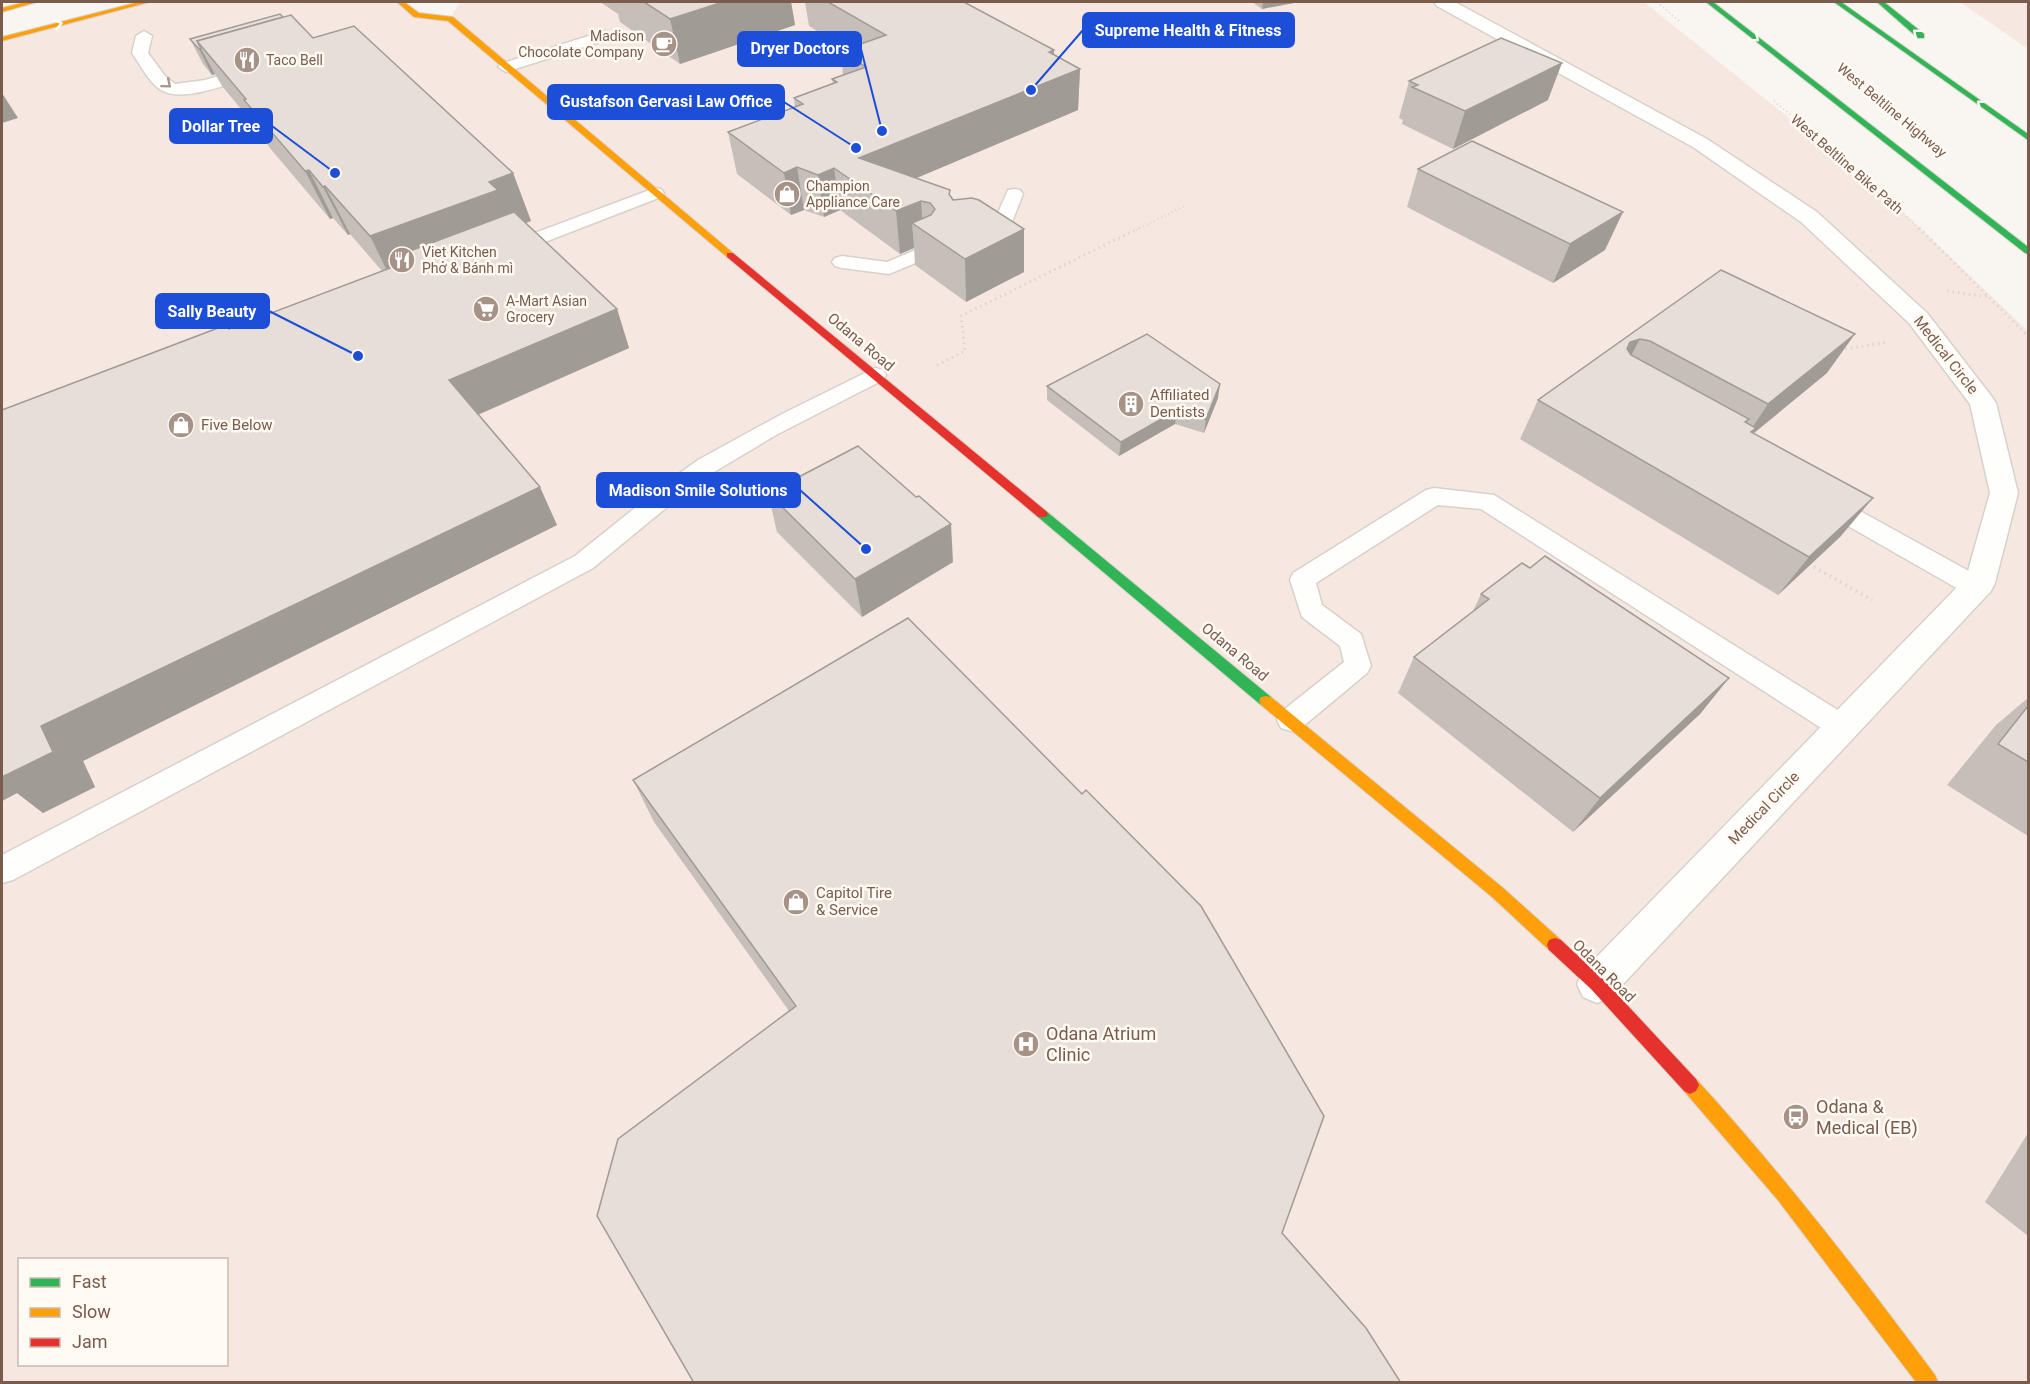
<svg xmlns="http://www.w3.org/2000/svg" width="2030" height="1384" viewBox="0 0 2030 1384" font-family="Roboto,sans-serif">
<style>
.commercial{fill:#f6e8e1;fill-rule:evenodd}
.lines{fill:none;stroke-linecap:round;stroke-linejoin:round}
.lane-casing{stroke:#d7d1cb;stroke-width:3}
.street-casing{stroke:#d7d1cb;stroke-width:3}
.fast-casing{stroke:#d9d2cb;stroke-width:2}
.slow-casing{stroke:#d9d2cb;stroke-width:2}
.jam-casing{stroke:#d9d2cb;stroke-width:2}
.path-far2{stroke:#dcd5d0;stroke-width:2;stroke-dasharray:1 3;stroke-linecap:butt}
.path-far1{stroke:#dcd5d0;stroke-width:3;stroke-dasharray:1.5 4;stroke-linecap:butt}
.path{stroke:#dcd5d0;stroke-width:4;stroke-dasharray:1.5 4.5;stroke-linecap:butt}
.lane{fill:#fefefd;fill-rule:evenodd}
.street{fill:#fefefd;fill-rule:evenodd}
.fast{fill:#30b455;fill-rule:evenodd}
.slow{fill:#ff9f0a;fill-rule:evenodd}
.jam{fill:#e5322d;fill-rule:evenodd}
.wall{fill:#c6bfb9}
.shaded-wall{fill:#a19b96}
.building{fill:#e6ded7;stroke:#a19b96;stroke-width:1.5}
.oneway{stroke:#fffaf3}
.oneway2{stroke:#a8958b}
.labels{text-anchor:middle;stroke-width:5;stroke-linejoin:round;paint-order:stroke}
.far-poi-label{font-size:14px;fill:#7a5c4d;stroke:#fffaf3;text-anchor:start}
.far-street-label{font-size:14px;fill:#7a5c4d;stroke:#fffaf3}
.street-label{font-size:15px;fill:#7a5c4d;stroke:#fffaf3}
.poi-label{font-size:15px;fill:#7a5c4d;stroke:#fffaf3;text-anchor:start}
.near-poi-label{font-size:18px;fill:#7a5c4d;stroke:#fffaf3;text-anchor:start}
.leader{fill:none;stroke:#1d4ed8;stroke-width:2}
.callout-dot{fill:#1d4ed8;stroke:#fffaf3;stroke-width:2}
.callout{fill:#1d4ed8;stroke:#1d4ed8;stroke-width:2}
.callout-label{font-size:16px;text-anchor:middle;font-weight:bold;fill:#fff}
</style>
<rect width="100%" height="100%" fill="#f9f5f0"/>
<!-- commercial -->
<g class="commercial">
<path d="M146,2H400L417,15L450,19L460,2H1644L1883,193L2028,331V1382H2V39ZM20,1260H226V1364H20Z"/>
<polygon points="1960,2 2028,2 2028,49"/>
</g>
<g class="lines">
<defs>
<g id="lane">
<path d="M144,31L152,36L148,53L165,76L175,84L205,80L255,65L263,70L261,73C237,81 183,104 161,90C149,83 140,64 132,53L136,36Z"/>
<polygon points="604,31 609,33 612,36 609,39 512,70 506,72 498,67 500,64"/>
<polygon points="655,188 661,189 664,193 661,197 514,254 500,254 497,250 500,246"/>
<polygon points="1014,189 1020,190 1023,194 1012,222 978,236 964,236 962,232 964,228 997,215 1008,190"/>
<polygon points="925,246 932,248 935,252 932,256 889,274 842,268 835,266 832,262 835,258 842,256 887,262"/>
<polygon points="875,368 883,370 886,375 883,380 776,435 714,472 683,494 593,568 13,880 2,883 2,855 575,556 666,483 698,460 782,414"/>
<polygon points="1434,488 1494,495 1852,719 1856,727 1852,735 1842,738 1832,735 1481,509 1438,505 1316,583 1322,605 1361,634 1371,666 1367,673 1301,728 1291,731 1281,728 1277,720 1281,712 1344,662 1340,646 1302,617 1290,580 1293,573 1426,490"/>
<polygon points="1823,493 1831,495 1985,580 1989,587 1985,594 1976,596 1967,594 1815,507 1811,501 1815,495"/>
</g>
<polygon id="street" points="1434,2 1455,2 1707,139 1817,212 1927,313 1992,397 1996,403 2018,493 1995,583 1991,591 1611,997 1597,1003 1583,997 1577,984 1583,971 1966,578 1990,493 1970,404 1909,323 1801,222 1693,147 1437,6"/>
<g id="fast">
<polygon points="1706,2 1713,2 2028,247 2028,254 2025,253"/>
<polygon points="1834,2 1841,2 2028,134 2028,140"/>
<polygon points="1877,2 1884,2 1924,34 1924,38 1918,38"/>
<polygon points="1042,510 1046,511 1271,697 1273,701 1271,705 1261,705 1038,517 1036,514"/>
</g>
<g id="slow">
<polygon points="26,2 37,2 2,12 2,8"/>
<polygon points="139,2 150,2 2,41 2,37"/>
<polygon points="397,2 404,2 419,13 453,17 733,253 733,257 727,257 448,21 414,17"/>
<polygon points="1266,696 1271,697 1502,887 1561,940 1563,945 1561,950 1555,952 1549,950 1492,897 1261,705 1259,701 1261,697"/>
<path d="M1690,1076L1696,1079C1782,1173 1859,1273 1935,1375L1938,1382H1916L1777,1199L1684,1091L1681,1085L1684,1079Z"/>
</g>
<g id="jam">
<polygon points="727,253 733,253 1046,511 1048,514 1046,517 1038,517 727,257"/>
<polygon points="1555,938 1561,940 1603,979 1696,1079 1699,1085 1696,1091 1690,1094 1684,1091 1591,989 1549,950 1547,945 1549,940"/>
</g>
</defs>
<!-- lane casing -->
<use href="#lane" class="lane-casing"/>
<!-- street casing -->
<use href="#street" class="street-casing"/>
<!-- fast casing -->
<use href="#fast" class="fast-casing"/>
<!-- slow casing -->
<use href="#slow" class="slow-casing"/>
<!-- jam casing -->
<use href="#jam" class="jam-casing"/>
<!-- path-far2 -->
<g class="path-far2">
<polyline points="1657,2 1679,21"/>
<polyline points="1774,101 1878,188 1920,230"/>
<polyline points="1136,230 1185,206"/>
</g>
<!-- path-far1 -->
<g class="path-far1">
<polyline points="1919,228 2028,336"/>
<polyline points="1947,291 1987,297"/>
<polyline points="1840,350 1888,342"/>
<polyline points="937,365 965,351 961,316 1139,228"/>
</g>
<!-- path -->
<polyline class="path" points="1814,567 1872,600"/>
<!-- lane -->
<use href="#lane" class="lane"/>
<!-- street -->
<use href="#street" class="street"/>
<!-- fast -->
<use href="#fast" class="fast"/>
<!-- slow -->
<use href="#slow" class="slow"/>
<!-- jam -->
<use href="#jam" class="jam"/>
</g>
<!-- wall -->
<g class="wall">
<polygon points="600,2 791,2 795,25 680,64 620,22 618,14"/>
<polygon points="805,2 964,2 1053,55 1080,69 1078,110 916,178 951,196 1024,272 966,302 915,265 914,248 900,254 840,210 824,217 804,210 791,215 737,174 728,132 795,107 794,98 833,84 832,79 843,75 841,51 846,49 809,26"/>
<polygon points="1252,2 1299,2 1262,9"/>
<polygon points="283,17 513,173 531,221 526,223 617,309 629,348 478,415 557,525 83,761 95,787 43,813 17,793 2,801 2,410 229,329 382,271 350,234 348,235 333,218 330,219 269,147 264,137 222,86 215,74 212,75 203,64 190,39"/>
<polygon points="1409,81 1548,100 1453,149 1402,124 1403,120 1399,118"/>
<polygon points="1418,169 1605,250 1553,283 1407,207"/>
<polygon points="1721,270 1827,373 1753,433 1841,536 1778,595 1520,439 1538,400"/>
<polygon points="1047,386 1218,398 1204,433 1175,424 1119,456 1047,400"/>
<polygon points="768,493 953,562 862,617 777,532"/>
<polygon points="1530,568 1729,678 1700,714 1573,832 1398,693 1414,657 1472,613 1481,594"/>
<polygon points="2028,698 2028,836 1947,785 1996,725"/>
<polygon points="633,780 1082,794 789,1011 654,822"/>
<polygon points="2028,1133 2028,1236 1985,1202"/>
</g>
<!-- shaded-wall -->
<g class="shaded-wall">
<polygon points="723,2 791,2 795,25 680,64 670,19"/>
<polygon points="1263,2 1299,2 1262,9"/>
<polygon points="199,49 201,49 215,74 212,75"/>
<polygon points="1054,50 1053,80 1080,69 1078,110 874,196 859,158"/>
<polygon points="1562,63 1548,100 1453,149 1465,111"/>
<polygon points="2,93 18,118 2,123"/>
<polygon points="797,167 804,210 791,215 784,173"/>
<polygon points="834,168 840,210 824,217 818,175"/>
<polygon points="309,170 333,218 330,219 305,171"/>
<polygon points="513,173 531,221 393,267 386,260 398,284 394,285 370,236 489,182"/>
<polygon points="325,186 350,234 348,235 323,187"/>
<polygon points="921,201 923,230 912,223 914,248 900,254 896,211"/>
<polygon points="1623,212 1605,250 1553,283 1570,244"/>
<polygon points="1024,229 1024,272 966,302 965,259"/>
<polygon points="617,309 629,348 468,419 449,380"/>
<polygon points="1855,334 1827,373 1742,443 1768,404"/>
<polygon points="1640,339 1619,378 1610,381 1630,342"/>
<polygon points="1220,384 1218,398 1204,433 1206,419"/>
<polygon points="1177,410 1175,424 1119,456 1121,442"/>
<polygon points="540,487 557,525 83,761 95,787 43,813 17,793 2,801 2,761 41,726"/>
<polygon points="1873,498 1841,536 1778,595 1809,557"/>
<polygon points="951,524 953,562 862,617 855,579"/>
<polygon points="1729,678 1700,714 1573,832 1600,798"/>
</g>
<!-- building -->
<g class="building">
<polygon points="644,2 723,2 670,19"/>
<polygon points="828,2 964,2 1054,50 1049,52 1080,69 859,158 950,190 949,194 953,200 972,198 979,200 1024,229 965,259 912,223 931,215 935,209 930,203 921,201 896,211 834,168 818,175 797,167 784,173 728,132 803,104 794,98 837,82 832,79 866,67 841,51 886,35"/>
<polygon points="280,14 283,17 197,41 201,49 199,49 190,39"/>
<polygon points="291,15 313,38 354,26 513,173 489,182 498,190 370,236 325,186 323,187 309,170 305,171 244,100 246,99 197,41"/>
<polygon points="1501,38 1562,63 1465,111 1412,87 1418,85 1409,81"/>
<polygon points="1472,141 1623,212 1570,244 1418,169"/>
<polygon points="514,212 617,309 449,380 540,487 41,726 53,752 2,777 2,410 226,325 229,329 393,267 386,260"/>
<polygon points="1721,270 1855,334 1768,404 1650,341 1640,339 1630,342 1627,349 1631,355 1749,419 1745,422 1756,428 1751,432 1873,498 1809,557 1538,400"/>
<polygon points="1147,334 1220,384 1206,419 1177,410 1121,442 1047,386"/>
<polygon points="858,446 916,497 919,496 951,524 855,579 768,493"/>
<polygon points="1545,556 1729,678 1600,798 1414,657 1489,599 1481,594 1522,563 1530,568"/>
<polygon points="908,618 1082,794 1086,790 1201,906 1324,1116 1282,1233 1366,1328 1401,1383 694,1383 597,1216 618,1139 796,1006 633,780"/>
<polygon points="2028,706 2028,762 1998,744"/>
</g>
<!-- one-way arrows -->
<defs><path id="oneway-chevron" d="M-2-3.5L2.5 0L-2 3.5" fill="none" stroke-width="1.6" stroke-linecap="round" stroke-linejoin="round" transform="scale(1.5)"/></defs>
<g class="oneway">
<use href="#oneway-chevron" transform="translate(58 24) rotate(-15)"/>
<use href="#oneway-chevron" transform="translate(1917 33) rotate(-140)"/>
<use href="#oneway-chevron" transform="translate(1755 38) rotate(38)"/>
<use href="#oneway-chevron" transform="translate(1981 104) rotate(-144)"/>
</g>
<use class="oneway2" href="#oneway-chevron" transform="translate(167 84) rotate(40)"/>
<!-- icons -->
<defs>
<symbol id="cafe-disc" viewBox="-11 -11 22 22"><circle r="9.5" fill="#a69286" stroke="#fffaf3"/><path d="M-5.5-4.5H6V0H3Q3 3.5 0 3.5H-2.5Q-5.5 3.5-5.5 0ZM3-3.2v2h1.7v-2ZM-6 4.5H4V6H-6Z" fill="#fff"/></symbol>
<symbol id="restaurant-disc" viewBox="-11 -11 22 22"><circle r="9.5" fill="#a69286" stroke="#fffaf3"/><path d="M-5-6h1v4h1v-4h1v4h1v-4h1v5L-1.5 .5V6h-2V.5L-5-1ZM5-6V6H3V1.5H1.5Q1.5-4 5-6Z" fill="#fff"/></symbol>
<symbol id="shop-disc" viewBox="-11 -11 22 22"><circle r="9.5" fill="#a69286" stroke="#fffaf3"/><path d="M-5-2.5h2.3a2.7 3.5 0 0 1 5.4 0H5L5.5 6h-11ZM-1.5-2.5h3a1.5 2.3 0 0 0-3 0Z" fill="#fff"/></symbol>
<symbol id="supermarket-disc" viewBox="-11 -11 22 22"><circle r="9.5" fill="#a69286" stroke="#fffaf3"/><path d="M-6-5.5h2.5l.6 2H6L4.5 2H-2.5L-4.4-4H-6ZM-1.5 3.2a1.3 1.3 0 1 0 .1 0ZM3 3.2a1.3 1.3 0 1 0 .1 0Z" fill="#fff"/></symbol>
<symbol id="building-disc" viewBox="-11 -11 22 22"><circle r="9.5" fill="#a69286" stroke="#fffaf3"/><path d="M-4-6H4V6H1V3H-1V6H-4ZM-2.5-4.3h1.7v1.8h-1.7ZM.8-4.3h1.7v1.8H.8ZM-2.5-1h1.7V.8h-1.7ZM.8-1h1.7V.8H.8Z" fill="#fff"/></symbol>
<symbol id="hospital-disc" viewBox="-11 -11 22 22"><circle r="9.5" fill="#a69286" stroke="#fffaf3"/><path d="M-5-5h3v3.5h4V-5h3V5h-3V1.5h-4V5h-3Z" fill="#fff"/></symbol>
<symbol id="bus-disc" viewBox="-11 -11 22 22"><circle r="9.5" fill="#a69286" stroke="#fffaf3"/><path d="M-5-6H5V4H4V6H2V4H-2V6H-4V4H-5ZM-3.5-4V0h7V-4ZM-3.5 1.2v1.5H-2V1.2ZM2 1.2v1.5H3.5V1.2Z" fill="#fff"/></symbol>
</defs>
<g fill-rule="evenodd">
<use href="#cafe-disc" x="649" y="29" width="30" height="30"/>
<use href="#restaurant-disc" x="232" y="45" width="30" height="30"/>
<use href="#shop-disc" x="772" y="179" width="30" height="30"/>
<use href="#restaurant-disc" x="387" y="245" width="30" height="30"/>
<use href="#supermarket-disc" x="471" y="294" width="30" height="30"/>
<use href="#building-disc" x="1116" y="389" width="30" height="30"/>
<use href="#shop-disc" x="166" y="410" width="30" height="30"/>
<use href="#shop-disc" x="781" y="887" width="30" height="30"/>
<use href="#hospital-disc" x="1011" y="1029" width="30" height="30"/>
<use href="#bus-disc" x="1781" y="1102" width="30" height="30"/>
</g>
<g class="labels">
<!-- far-poi labels -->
<g class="far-poi-label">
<text x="644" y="41" text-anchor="end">Madison<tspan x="644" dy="16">Chocolate Company</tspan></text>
<text x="266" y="65">Taco Bell</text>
<text x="806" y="191">Champion<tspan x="806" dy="16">Appliance Care</tspan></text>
<text x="422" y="257">Viet Kitchen<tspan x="422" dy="16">Phở &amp; Bánh mì</tspan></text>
<text x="506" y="306">A-Mart Asian<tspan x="506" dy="16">Grocery</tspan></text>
</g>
<!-- far-street labels -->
<g class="far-street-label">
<text transform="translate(1892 110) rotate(40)" y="5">West Beltline Highway</text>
<text transform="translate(1847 164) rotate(41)" y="5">West Beltline Bike Path</text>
</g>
<!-- street labels -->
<g class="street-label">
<text transform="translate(861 342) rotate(40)" y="5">Odana Road</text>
<text transform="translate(1946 355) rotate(52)" y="5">Medical Circle</text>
<text transform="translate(1235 652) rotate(40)" y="5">Odana Road</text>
<text transform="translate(1764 808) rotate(-46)" y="5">Medical Circle</text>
<text transform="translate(1604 971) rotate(45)" y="5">Odana Road</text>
</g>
<!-- poi labels -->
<g class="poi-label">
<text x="1150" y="400">Affiliated<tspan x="1150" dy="17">Dentists</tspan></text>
<text x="201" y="430">Five Below</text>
<text x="816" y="898">Capitol Tire<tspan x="816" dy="17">&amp; Service</tspan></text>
</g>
<!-- near-poi labels -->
<g class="near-poi-label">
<text x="1046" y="1040">Odana Atrium<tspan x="1046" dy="21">Clinic</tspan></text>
<text x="1816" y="1113">Odana &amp;<tspan x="1816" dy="21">Medical (EB)</tspan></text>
</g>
</g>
<!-- callouts -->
<path class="leader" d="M1031 90L1083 30M882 131L861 49M856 148L784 102M335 173L272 126M358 356L269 311M866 549L800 490"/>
<g class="callout-dot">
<circle cx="1031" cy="90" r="6"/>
<circle cx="882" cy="131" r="6"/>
<circle cx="856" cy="148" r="6"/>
<circle cx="335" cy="173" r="6"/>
<circle cx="358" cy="356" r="6"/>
<circle cx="866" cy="549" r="6"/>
</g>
<g class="callout">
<rect x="1083" y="13" width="211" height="34" rx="6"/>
<rect x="738" y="32" width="123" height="34" rx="6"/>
<rect x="548" y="85" width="236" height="34" rx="6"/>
<rect x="170" y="109" width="102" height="34" rx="6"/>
<rect x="156" y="294" width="113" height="34" rx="6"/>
<rect x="597" y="473" width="203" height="34" rx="6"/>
</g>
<g class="callout-label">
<text x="1188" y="36">Supreme Health &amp; Fitness</text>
<text x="800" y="54">Dryer Doctors</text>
<text x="666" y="107">Gustafson Gervasi Law Office</text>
<text x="221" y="132">Dollar Tree</text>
<text x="212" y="317">Sally Beauty</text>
<text x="698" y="496">Madison Smile Solutions</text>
</g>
<!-- border -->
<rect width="2030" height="1384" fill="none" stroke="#7a5c4d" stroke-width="6"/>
<!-- legend -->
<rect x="18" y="1258" width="210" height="108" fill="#fffaf3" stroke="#cabbb1" stroke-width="1.5"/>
<rect x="30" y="1278" width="30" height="9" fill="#30b455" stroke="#cabbb1" stroke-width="1.5"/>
<text x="72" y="1288" font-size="18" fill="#7a5c4d">Fast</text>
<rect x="30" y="1308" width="30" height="9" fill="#ff9f0a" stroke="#cabbb1" stroke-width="1.5"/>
<text x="72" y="1318" font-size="18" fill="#7a5c4d">Slow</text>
<rect x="30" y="1338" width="30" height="9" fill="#e5322d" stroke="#cabbb1" stroke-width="1.5"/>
<text x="72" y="1348" font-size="18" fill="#7a5c4d">Jam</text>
</svg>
